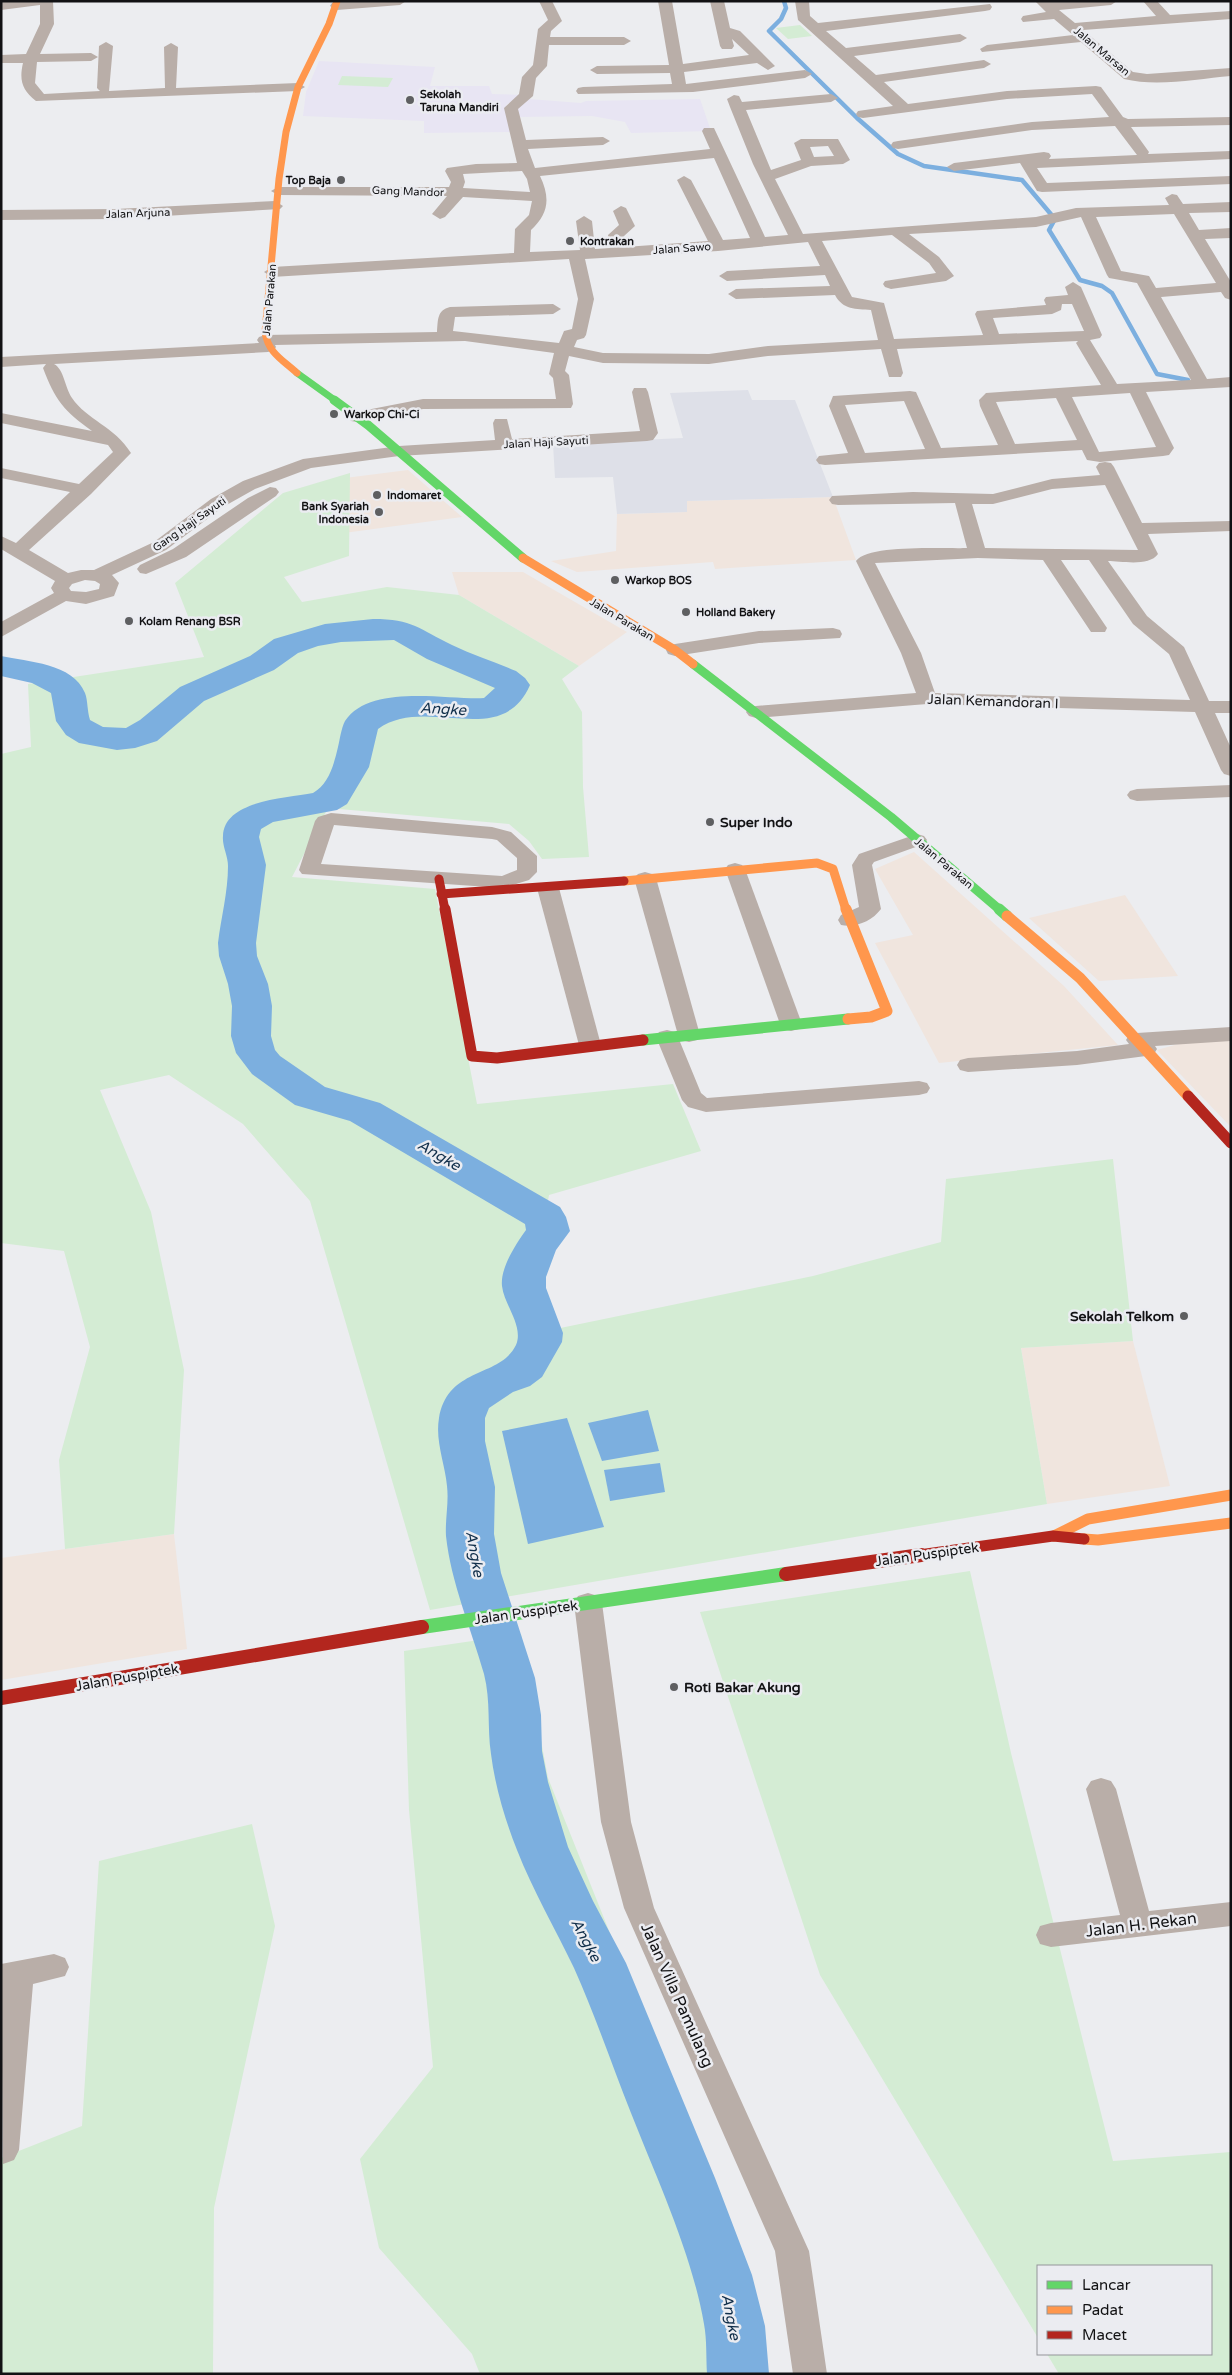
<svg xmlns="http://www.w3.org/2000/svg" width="1232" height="2375" viewBox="0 0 1232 2375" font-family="'Varela Round',sans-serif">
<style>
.commercial{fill:#f0e5de}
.built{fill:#dee0e8}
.education{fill:#e8e5f3}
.green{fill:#d4ecd4}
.water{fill:#7cafdf}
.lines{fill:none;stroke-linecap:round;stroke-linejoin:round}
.stream{stroke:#7cafdf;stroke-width:4.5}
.river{fill:#7cafdf;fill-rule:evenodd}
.street{fill:#b9aea8;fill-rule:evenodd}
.fast-far3{stroke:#63d668;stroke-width:7}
.fast-far2{stroke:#63d668;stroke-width:9}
.fast-far1{stroke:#63d668;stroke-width:11}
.fast{stroke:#63d668;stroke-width:14}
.slow-far2{stroke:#ff974d;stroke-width:7}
.slow-far1{stroke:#ff974d;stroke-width:9}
.slow{stroke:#ff974d;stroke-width:11}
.jam-far2{stroke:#b3261e;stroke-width:9}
.jam-far1{stroke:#b3261e;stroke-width:11}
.jam{stroke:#b3261e;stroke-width:14}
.poi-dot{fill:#5e5f61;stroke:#ebecf1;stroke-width:2}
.labels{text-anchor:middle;stroke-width:5;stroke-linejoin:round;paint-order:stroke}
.far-street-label{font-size:11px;fill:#121214;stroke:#ebecf1}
.far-poi-label{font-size:11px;font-weight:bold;fill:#121214;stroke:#ebecf1;text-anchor:start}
.street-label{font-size:14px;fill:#121214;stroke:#ebecf1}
.poi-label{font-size:14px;font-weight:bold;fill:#121214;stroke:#ebecf1;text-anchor:start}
.water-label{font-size:15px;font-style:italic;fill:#102e4a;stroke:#ebecf1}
.near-street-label{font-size:16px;fill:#121214;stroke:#ebecf1}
</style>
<rect width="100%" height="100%" fill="#ecedf0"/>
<!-- commercial -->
<g class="commercial">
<polygon points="408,470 462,517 344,533 337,479"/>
<polygon points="833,497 856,560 715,569 713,562 577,572 551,561 616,551 617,514 687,512 687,501"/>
<polygon points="452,572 523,572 627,632 579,666 459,595"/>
<polygon points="914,852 1064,986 1118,1045 939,1063 875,943 913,935 875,869"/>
<polygon points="1125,895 1178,976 1099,981 1029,918"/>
<polygon points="1231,1040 1231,1126 1230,1126 1157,1050 1185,1042"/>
<polygon points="1133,1341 1170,1486 1047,1504 1021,1348"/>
<polygon points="174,1534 187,1649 1,1680 1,1558"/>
</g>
<!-- built -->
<polygon class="built" points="748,390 752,400 795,400 833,497 687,501 687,512 617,514 613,477 555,478 553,444 683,438 670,393"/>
<!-- education -->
<g class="education">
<polygon points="319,61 435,67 430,86 489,86 492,94 522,95 506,105 510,132 424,133 424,121 303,116 306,92"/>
<polygon points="529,99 581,103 586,101 700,99 711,131 631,133 625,122 592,116 519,117 517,107"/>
</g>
<!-- green -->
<g class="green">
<polygon points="800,25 812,36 788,39 776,28"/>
<polygon points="342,76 393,78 388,87 338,85"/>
<polygon points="350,473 349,556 284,577 302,602 387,587 459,595 579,666 562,679 582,712 583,787 589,857 542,859 529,841 509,824 328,808 292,877 435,889 477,1104 673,1084 701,1151 549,1195 545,1217 548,1231 524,1288 541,1332 813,1276 941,1242 946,1179 1113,1159 1133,1341 1021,1348 1047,1504 430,1610 310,1201 243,1124 169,1075 100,1090 151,1212 184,1370 174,1534 65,1549 59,1460 90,1347 64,1251 1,1243 1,754 31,747 28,684 204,657 175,583 283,493"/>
<polygon points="970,1571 1011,1753 1113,2161 1231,2152 1231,2374 1059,2374 1047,2354 1211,2354 1211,2266 1038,2266 1038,2338 820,1975 700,1612"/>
<polygon points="521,1634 548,1778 745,2271 767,2374 480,2374 472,2354 379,2248 360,2159 433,2067 409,1810 404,1651"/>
<polygon points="252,1824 275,1926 214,2208 213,2374 1,2374 1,2158 82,2126 99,1861"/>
</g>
<!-- water -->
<g class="water">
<polygon points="648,1410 659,1451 602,1461 588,1423"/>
<polygon points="567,1418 604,1527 528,1544 502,1431"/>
<polygon points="660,1463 665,1492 610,1501 604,1470"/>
</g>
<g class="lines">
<!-- stream -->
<polyline class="stream" points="784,1 786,8 781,19 769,31 857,118 898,154 924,166 1022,180 1055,219 1049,230 1080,280 1102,286 1112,293 1157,374 1188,380"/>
<!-- river -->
<path class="river" d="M373,619C413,619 419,629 452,645C473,655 495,662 516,671L525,678L530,685C501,751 426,694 378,729L369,767L347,804L337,810L273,822L261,829L259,837L266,865L256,943L257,956L268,984L272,1006L271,1036L275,1050L280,1056L325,1087L380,1103L560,1207L566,1217L570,1231L556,1250L546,1277V1288L563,1333L562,1342L542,1377L530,1386L513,1392L489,1408L485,1418V1441L495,1487L494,1534L501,1573L535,1678L541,1715L542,1751L548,1782L568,1847L593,1901L626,1963L715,2178L752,2275L765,2326L769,2374H707C706,2357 707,2340 704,2324C692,2254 657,2179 631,2113C612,2065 595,2015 574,1968C555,1928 533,1891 517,1850C505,1820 495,1786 491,1754C487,1727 491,1702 484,1674C471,1628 451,1583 446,1536C445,1519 449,1503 447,1486C445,1464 435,1441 439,1418C448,1366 500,1378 516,1345C524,1326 504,1305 502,1286C500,1268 516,1244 526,1230L525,1224L350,1121L295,1105L252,1074L236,1053L231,1036L232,1006L228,984L219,956L218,943C221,918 228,892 228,866C228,856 222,846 223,836C224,800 287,798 313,793C329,784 334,764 338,747C340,739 341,729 345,721C370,683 447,700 484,698L495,688L427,659L394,640L341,642L318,646L298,653L274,670L204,701L157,741L135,748L117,750L79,743L66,735L56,721L51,693L32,683L1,676V656C28,662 73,663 85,693C88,701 87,711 90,720L103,727L126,728L140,720L180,687L250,656L274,639L325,624Z"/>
<!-- street -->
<g class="street">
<path d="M53,1L54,24L40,54L91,53L98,57L91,61L37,62L35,83L44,94L100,91L97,88L99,46L106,42L113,46L109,91L165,88L164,47L171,43L178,47L176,88L298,83L305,87L298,91L36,101C22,90 19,80 23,63H1V55L26,54L40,24V5L1,10V2Z"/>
<polygon points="347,1 406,1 400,5 337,10 330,6 332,3"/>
<path d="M539,1H552L562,21L551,31L550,37H624L631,41L624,45H549L547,66L536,78L533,96L518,109L526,140L603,137L610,141L603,145L528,149L535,168L710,149L702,131L704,128H714L765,237L788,235L753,164L730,107L727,99L734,95L739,96L742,102L831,94L838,98L831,102L746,110L771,170L801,160L794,143L801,139H838L850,160L843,164L811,166L775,179L803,234L1036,217L1076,208L1169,205L1165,198L1172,194L1177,195L1183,204L1231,202V212L1189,213L1199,230L1231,228V238L1205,239L1231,282V300L1225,298L1221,292L1161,297L1207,379L1231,377V387L1146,392L1174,448L1169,455L1163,456L1100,462L1087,460L1082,450L825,465L819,464L816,460L819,456L848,453L829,406L833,396L910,391L916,392L941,448L998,445L980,406L979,400L986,393L1101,385L1076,343L1078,341L897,349L903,373L901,377H889L881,349L768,356L709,364L603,363L569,356L565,371L569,375L573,404L571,408L423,409L357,422L351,421L349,417L351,413L423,399H556L553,378L549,374L554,353L465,341L275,345L276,347L274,350L268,352L54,364C64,369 65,388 72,398C87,420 114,426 131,453L91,494L29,550L68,573L81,570H94L154,542L211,499L243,481L303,459L399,446L495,440L493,423L495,419H507L512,439L640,431L632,392L634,388H646L648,392L658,433L653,440L647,441L399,456L311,468L255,489L223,507L166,550L112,575L119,583L114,596L86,604L66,601L1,637V622L54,593L51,588L55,581L1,549V536L16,543L70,492L1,478V468L79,484L113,452L108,445L1,423V413L92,431C64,411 55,400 43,368L46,364L1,367V357L259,343L257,340L259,337L265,335L437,332C438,320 437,310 450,307L553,304L561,309L553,314L455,317L453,331L559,343L564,331L572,329L578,299L569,259L272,277L264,272L272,267L514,253L515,229L529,215L532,201L463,197L445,217L440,219L432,214L447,196L278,195L271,191L278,187H449L451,182L445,171L447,168L476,164L517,163L504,108L519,94L522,77L533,65L538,29L548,20ZM828,146L834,156L814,157L810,147ZM714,158L750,238L723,240L691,180L684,176L677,180L708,241L625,247L624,236L635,226L626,208L621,206L613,211L619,225L608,235L610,248L595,249L592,221L584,216L576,221L580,250L530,252L531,230C548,214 551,199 540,176ZM522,171L527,179L530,192L463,188L465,182L463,174ZM1174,214L1216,283L1156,288L1149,276L1121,271L1096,217ZM1081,217L1107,275L1109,278L1137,283L1191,380L1117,384L1090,340L1100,338L1102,335L1081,287L1073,282L1065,287L1068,295L1046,297L1044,300L1046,305L977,311L975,314L983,335L894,339L884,303L852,297L822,241L892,235L929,263L936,273L885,281L883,284L885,287L891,289L946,281L954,276L939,257L909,234L1036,227ZM808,242L820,266L727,271L719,276L727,281L825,275L830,286L736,289L728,294L736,299L835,295C843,310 856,309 871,310L878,340L768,346L709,354L603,353L574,347L577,340L584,338L586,335L594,299L585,259L718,251ZM1062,304H1072L1084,331L999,334L993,318L1052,314L1061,310ZM1130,393L1156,447L1099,452L1072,397ZM1056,398L1077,440L1015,444L996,402ZM904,401L925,449L865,453L845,405ZM85,580L95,581L100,584L99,589L86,592L71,591L69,588L72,584Z"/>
<polygon points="658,1 672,1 683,64 749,55 732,39 734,46 732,49 722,49 720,46 710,1 724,1 730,28 740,31 775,66 768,70 757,63 684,72 686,84 805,70 812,74 805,78 693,92 578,94 576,91 578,88 583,87 672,84 670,73 597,74 590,70 597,66 669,65"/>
<polygon points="795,1 809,1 810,16 818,23 990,4 992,7 990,10 985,11 826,31 846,48 960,34 967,38 960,42 854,56 876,75 984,60 991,64 984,68 884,82 908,104 1007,91 1096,86 1101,87 1123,117 1128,119 1231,117 1231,125 1131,127 1149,152 1148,154 1231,151 1231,159 1037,168 1047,183 1231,176 1231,184 1042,192 1037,191 1020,163 954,171 947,167 954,163 1044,152 1049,153 1051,156 1049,159 1137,155 1115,126 1032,130 898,149 893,148 891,145 893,142 898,141 1032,122 1109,117 1092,94 1007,99 863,118 858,117 856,114 858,111 893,106 798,20"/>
<path d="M1035,1H1117L1111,5L1059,10L1075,23L1156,16L1143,1H1157L1170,15L1231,11V19L1083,30L1133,72L1147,74L1231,68V76C1197,79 1157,87 1124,79L1081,42L982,52L980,49L987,45L1073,35L1054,19L1023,22L1021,19L1023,16L1046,12Z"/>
<polygon points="275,201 283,206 280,209 115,219 1,220 1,210 115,209"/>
<path d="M1105,462L1111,463L1114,467L1142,523L1231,521V531L1148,534L1158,554C1149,567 1121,561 1108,561L1147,616L1184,647L1209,701H1231V713H1215L1231,748V776L1224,774L1221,770L1195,712L927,704L756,718L749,716L746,712L749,708L756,706L916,693L901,653L856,561C868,544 946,549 967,548L955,503L838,505L832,504L829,500L832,496L913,492L993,494L1052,479L1100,475L1096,467L1099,463ZM1105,485L1138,550L985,548L972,504H993L1052,489ZM978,558L1043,560L1091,632H1105L1107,628L1061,560H1089L1133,624L1169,654L1190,700L935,693L921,653L875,563Z"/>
<polygon points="270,487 276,488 279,492 276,496 186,557 146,574 140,573 137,569 140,565 173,549 248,498"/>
<polygon points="833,628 840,630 842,634 840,638 759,643 675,656 668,654 666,650 668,646 675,644 759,631"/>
<polygon points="1231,785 1231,797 1137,801 1130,799 1127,795 1130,791 1137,789"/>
<path d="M331,813L492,827L511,832L537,856V872L529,880L503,888L302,874L299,870L315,821L318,817ZM334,825L492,839L497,840L517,858V870L502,876L321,864Z"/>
<path d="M917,834L924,836L927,840L924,844L874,862L872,865L881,909C872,921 856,928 841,925L838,920L841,915L859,907L852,865L859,854Z"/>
<polygon points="735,863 742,865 745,869 802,1024 799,1029 791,1031 783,1029 780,1024 725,869 728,865"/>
<polygon points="645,872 652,874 656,878 700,1035 697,1040 689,1042 681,1040 678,1035 634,878 638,874"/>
<polygon points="548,882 555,884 559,888 601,1045 598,1050 590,1052 582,1050 579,1045 537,888 541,884"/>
<polygon points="1231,1027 1231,1041 1155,1046 1157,1049 1154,1054 1146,1056 1077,1065 968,1072 960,1070 957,1065 960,1060 968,1058 1077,1051 1129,1044 1126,1040 1129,1035 1137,1033"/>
<polygon points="667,1030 675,1032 678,1037 701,1093 707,1098 919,1081 927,1083 930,1088 927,1093 919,1095 706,1112 688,1107 682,1100 656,1037 659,1032"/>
<polygon points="588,1593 598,1596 602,1603 631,1822 654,1908 809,2251 827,2374 793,2374 775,2251 624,1908 601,1822 574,1603 578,1596"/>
<polygon points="1101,1778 1111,1781 1116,1789 1149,1911 1231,1902 1231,1926 1051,1947 1040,1944 1036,1935 1040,1926 1051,1923 1120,1915 1086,1789 1091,1781"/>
<polygon points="54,1954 65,1958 69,1967 65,1976 33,1984 19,2150 14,2160 3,2164 1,1964"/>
</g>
<!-- fast-far3 -->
<polyline class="fast-far3" points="297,373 336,401"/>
<!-- fast-far2 -->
<g class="fast-far2">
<polyline points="334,400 368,425 523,558"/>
<polyline points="693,664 891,817 1000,910"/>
</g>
<!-- fast-far1 -->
<g class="fast-far1">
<polyline points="999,909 1007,916"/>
<polyline points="643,1040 848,1019"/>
</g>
<!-- fast -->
<polyline class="fast" points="422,1627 786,1574"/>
<!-- slow-far2 -->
<path class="slow-far2" d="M297,373C283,360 268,353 265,332L279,179L286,132L298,87L329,24L337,1"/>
<!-- slow-far1 -->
<g class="slow-far1">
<polyline points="523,558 675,650 693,664"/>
<polyline points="624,881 817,863 833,869 846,910"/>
</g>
<!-- slow -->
<g class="slow">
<polyline points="846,909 887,1011 871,1017 848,1019"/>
<polyline points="1007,916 1080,978 1188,1096"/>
<polyline points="1054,1536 1088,1519 1231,1495"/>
<polyline points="1084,1539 1098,1540 1231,1523"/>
</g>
<!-- jam-far2 -->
<g class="jam-far2">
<polyline points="439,879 445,910"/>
<polyline points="441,894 624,881"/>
</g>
<!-- jam-far1 -->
<g class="jam-far1">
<polyline points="445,909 472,1056 497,1058 643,1040"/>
<polyline points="1188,1096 1231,1143"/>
<polyline points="912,1556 1053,1536 1084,1539"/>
</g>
<!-- jam -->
<g class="jam">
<polyline points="786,1574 921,1555"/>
<polyline points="1,1698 422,1627"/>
</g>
</g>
<!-- markers -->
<g class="poi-dot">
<circle cx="410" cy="100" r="5"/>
<circle cx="341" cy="180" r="5"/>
<circle cx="570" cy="241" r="5"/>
<circle cx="334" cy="414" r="5"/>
<circle cx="377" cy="495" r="5"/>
<circle cx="379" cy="512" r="5"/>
<circle cx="615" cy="580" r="5"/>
<circle cx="686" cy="612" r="5"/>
<circle cx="129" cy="621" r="5"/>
<circle cx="710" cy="822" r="5"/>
<circle cx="1184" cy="1316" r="5"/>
<circle cx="674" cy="1687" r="5"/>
</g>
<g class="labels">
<!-- far-street labels -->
<g class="far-street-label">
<text transform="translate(1102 51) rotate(40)" y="4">Jalan Marsan</text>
<text transform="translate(408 191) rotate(2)" y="4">Gang Mandor</text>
<text transform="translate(138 213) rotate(-2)" y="4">Jalan Arjuna</text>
<text transform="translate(682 248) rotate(-4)" y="4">Jalan Sawo</text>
<text transform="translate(269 300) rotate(-85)" y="4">Jalan Parakan</text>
<text transform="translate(546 442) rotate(-3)" y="4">Jalan Haji Sayuti</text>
<text transform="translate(189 524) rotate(-35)" y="4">Gang Haji Sayuti</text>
<text transform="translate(622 619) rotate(31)" y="4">Jalan Parakan</text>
<text transform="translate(944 863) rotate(40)" y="4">Jalan Parakan</text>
</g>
<!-- far-poi labels -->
<g class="far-poi-label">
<text x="420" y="98">Sekolah<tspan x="420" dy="13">Taruna Mandiri</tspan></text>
<text x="331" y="184" text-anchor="end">Top Baja</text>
<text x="580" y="245">Kontrakan</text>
<text x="344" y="418">Warkop Chi-Ci</text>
<text x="387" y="499">Indomaret</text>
<text x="369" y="510" text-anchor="end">Bank Syariah<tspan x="369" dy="13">Indonesia</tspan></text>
<text x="625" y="584">Warkop BOS</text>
<text x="696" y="616">Holland Bakery</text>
<text x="139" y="625">Kolam Renang BSR</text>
</g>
<!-- street labels -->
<g class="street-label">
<text transform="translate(993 701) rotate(2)" y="5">Jalan Kemandoran I</text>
<text transform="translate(927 1554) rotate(-8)" y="5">Jalan Puspiptek</text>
<text transform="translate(526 1612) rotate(-8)" y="5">Jalan Puspiptek</text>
<text transform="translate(127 1677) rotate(-10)" y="5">Jalan Puspiptek</text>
</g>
<!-- poi labels -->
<g class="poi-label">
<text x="720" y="827">Super Indo</text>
<text x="1174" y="1321" text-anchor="end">Sekolah Telkom</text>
<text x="684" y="1692">Roti Bakar Akung</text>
</g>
<!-- water labels -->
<g class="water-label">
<text transform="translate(443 709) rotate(3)" y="5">Angke</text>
<text transform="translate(439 1155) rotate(30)" y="5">Angke</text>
<text transform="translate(475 1554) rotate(80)" y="5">Angke</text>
<text transform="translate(586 1940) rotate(62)" y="5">Angke</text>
<text transform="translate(731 2317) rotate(79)" y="5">Angke</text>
</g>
<!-- near-street labels -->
<g class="near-street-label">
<text transform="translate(1141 1924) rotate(-7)" y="6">Jalan H. Rekan</text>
<text transform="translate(678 1995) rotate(66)" y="6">Jalan Villa Pamulang</text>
</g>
</g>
<!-- border -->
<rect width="1232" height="2375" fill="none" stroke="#121214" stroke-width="5"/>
<!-- legend -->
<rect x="1037" y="2265" width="175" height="90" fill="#ebecf1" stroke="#949599"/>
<rect x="1047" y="2281" width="25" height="8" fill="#63d668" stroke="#949599"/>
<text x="1082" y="2290" font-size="15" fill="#121214">Lancar</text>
<rect x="1047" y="2306" width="25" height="8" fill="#ff974d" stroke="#949599"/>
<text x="1082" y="2315" font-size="15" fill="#121214">Padat</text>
<rect x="1047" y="2331" width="25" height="8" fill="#b3261e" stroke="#949599"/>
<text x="1082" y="2340" font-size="15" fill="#121214">Macet</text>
</svg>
